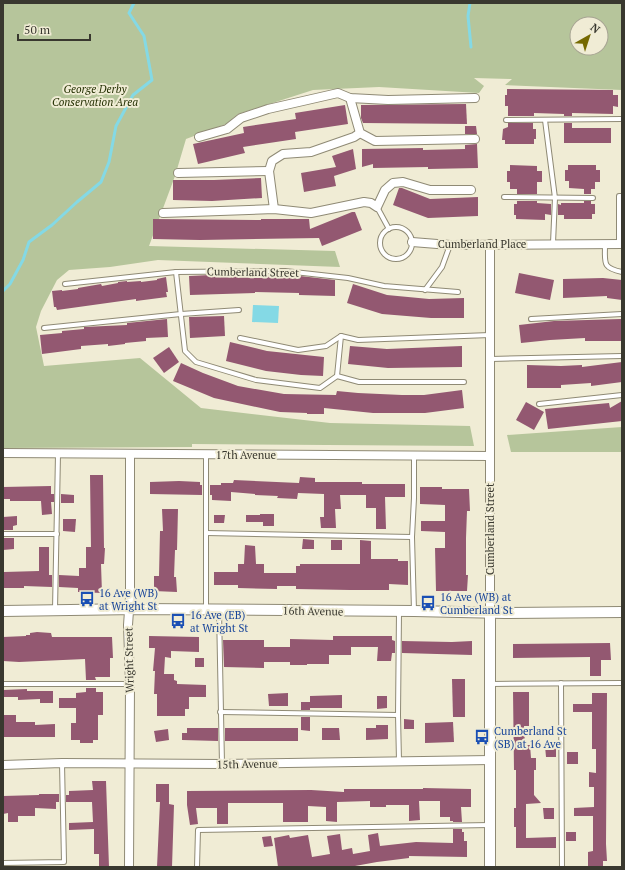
<svg xmlns="http://www.w3.org/2000/svg" width="625" height="870" viewBox="0 0 625 870" font-family="'PT Serif',serif">
<style>
.green{fill:#b6c59b;fill-rule:evenodd}
.water{fill:#84d9e5}
.lines{fill:none;stroke-linecap:round;stroke-linejoin:round}
.stream{stroke:#84d9e5;stroke-width:3}
.building{fill:#935871}
.service-casing{stroke:#8f8a75;stroke-width:6}
.minor-casing{stroke:#8f8a75;stroke-width:10}
.tertiary-casing{stroke:#8f8a75;stroke-width:12}
.service{stroke:#fff;stroke-width:4}
.minor{stroke:#fff;stroke-width:8}
.tertiary{stroke:#fff;stroke-width:10}
.labels{text-anchor:middle;stroke-width:4;stroke-linejoin:round;paint-order:stroke}
.park-label{font-size:11px;font-style:italic;fill:#243002;stroke:#f0ecd5}
.street-label{font-size:11px;fill:#39382f;stroke:#f0ecd5}
.transit-label{font-size:11px;fill:#164399;stroke:#f0ecd5;text-anchor:start}
</style>
<rect width="100%" height="100%" fill="#f0ecd5"/>
<!-- green -->
<g class="green">
<path d="M3,3H622V90L505,85L512,79L474,78L484,86L479,93L379,87L313,90L238,114L226,124L186,139L175,176L149,246L335,251L340,267L158,260L110,267L69,270L57,280L41,311L36,327L44,366L140,358L201,408L330,423L470,426L474,446L192,444V447L3,448ZM577,24H601V48H577Z"/>
<polygon points="622,427 622,452 511,452 507,435"/>
</g>
<!-- water -->
<polygon class="water" points="253,305 279,306 278,323 252,322"/>
<g class="lines">
<!-- stream -->
<g class="stream">
<polyline points="470,3 468,16 471,47"/>
<polyline points="3,291 10,284 23,260 29,242 52,225 77,202 101,182 109,162 116,126 133,95 152,80 144,36 129,13 134,3"/>
</g>
</g>
<!-- building -->
<g class="building">
<polygon points="507,89 613,90 613,95 618,95 618,107 613,106 613,114 572,113 572,116 564,116 564,114 534,113 534,116 508,116 508,106 505,106 505,95 507,95"/>
<polygon points="466,104 467,124 363,123 361,118 361,105"/>
<polygon points="345,105 348,124 295,132 296,139 243,147 245,153 198,164 193,144 244,133 243,127 296,119 295,113"/>
<polygon points="508,123 533,123 533,129 536,129 536,139 534,139 534,144 505,144 505,140 502,140 503,129 508,127"/>
<polygon points="564,123 572,123 572,128 611,128 611,143 564,143"/>
<polygon points="465,126 476,126 477,134 465,134"/>
<polygon points="477,144 478,168 428,169 428,167 373,168 373,164 362,167 362,149 423,148 423,150 465,149 465,145"/>
<polygon points="353,149 356,169 334,176 336,186 304,192 301,173 336,167 332,156"/>
<polygon points="510,165 537,166 537,171 542,171 542,182 537,182 537,194 517,194 517,189 510,189 510,182 507,182 507,171 510,171"/>
<polygon points="568,165 596,165 596,170 600,170 600,182 595,182 595,189 591,189 591,194 584,194 584,189 569,188 569,181 565,181 565,170 568,170"/>
<polygon points="261,178 262,198 212,201 173,200 173,180 214,180"/>
<polygon points="399,188 402,188 430,199 478,197 478,216 428,218 393,205"/>
<polygon points="517,201 537,201 537,203 551,204 551,215 545,214 545,220 516,219 516,215 514,215 514,204 517,204"/>
<polygon points="584,201 591,201 591,204 595,204 595,214 592,214 592,219 564,219 564,215 558,215 558,204 561,205 561,203 584,203"/>
<polygon points="352,212 355,212 362,230 322,246 319,238 200,240 153,239 153,219 261,220 261,219 309,219 310,229"/>
<polygon points="519,273 554,280 550,300 515,293"/>
<polygon points="210,275 300,276 335,280 335,296 299,295 299,293 255,292 255,293 190,295 189,276"/>
<polygon points="166,277 168,292 166,292 167,297 136,301 136,299 57,310 56,307 54,307 52,291 62,290 62,291 78,289 78,288 101,284 102,286 118,283 118,282 127,281 127,282 141,281 141,282 157,280 157,279"/>
<polygon points="603,278 622,280 622,300 607,298 607,296 563,298 563,279"/>
<polygon points="353,284 387,295 429,299 464,298 464,318 431,318 382,314 347,303"/>
<polygon points="224,316 225,336 190,338 189,317"/>
<polygon points="167,319 168,337 146,338 146,341 125,343 125,344 108,346 108,344 81,346 81,349 42,354 40,335 62,333 62,331 84,329 84,327 127,325 127,323"/>
<polygon points="621,319 622,341 585,341 585,338 550,340 521,343 519,325 554,321"/>
<polygon points="230,342 267,351 324,357 323,376 301,375 266,371 226,361"/>
<polygon points="350,346 387,349 462,346 462,367 388,368 348,364"/>
<polygon points="169,347 179,362 164,373 153,358"/>
<polygon points="622,362 622,382 591,386 591,383 561,385 561,388 527,388 527,365 561,366 582,365 582,367"/>
<polygon points="181,363 203,373 238,386 284,394 336,395 337,391 358,393 402,395 424,395 462,390 464,408 425,413 373,413 324,408 324,414 307,414 307,413 280,412 214,398 173,381"/>
<polygon points="622,401 622,421 548,429 545,409 609,403 610,408"/>
<polygon points="526,402 544,412 534,430 516,420"/>
<polygon points="90,475 103,475 104,548 105,548 104,564 101,564 102,593 78,592 78,588 59,587 59,575 79,576 79,568 86,568 86,547 91,547"/>
<polygon points="300,477 315,478 315,482 362,482 362,484 405,484 405,497 385,497 386,529 376,529 376,508 366,508 366,495 340,495 341,509 335,509 336,528 321,528 320,517 324,517 324,494 298,493 297,499 277,498 278,496 255,495 255,494 231,492 231,501 212,500 212,495 210,495 210,485 221,485 221,483 233,483 234,480 299,483"/>
<polygon points="179,481 200,482 200,485 202,485 202,495 150,494 150,482"/>
<polygon points="51,486 51,494 54,494 54,502 51,502 52,514 42,515 41,501 10,501 10,499 3,499 3,487"/>
<polygon points="420,487 442,487 442,489 469,489 470,511 467,511 466,538 466,575 468,575 467,591 436,591 435,548 445,548 445,532 421,531 421,521 445,521 445,505 420,504"/>
<polygon points="61,494 74,495 74,503 61,503"/>
<polygon points="162,509 178,509 177,550 175,550 174,577 176,577 177,592 154,591 154,576 159,576 160,531 163,531"/>
<polygon points="260,514 274,514 274,526 263,526 263,522 246,522 246,515 260,515"/>
<polygon points="214,515 225,515 224,523 214,523"/>
<polygon points="17,516 17,525 13,526 13,530 3,530 3,517"/>
<polygon points="63,519 76,519 75,532 63,531"/>
<polygon points="3,538 14,538 14,549 3,550"/>
<polygon points="303,539 314,540 314,549 302,549"/>
<rect x="331" y="540" width="11" height="10"/>
<polygon points="360,540 371,541 371,559 398,559 398,561 408,561 408,585 389,584 389,590 350,590 296,589 296,586 277,586 277,589 238,588 238,585 214,585 214,572 238,572 238,564 244,564 245,545 255,546 256,564 264,564 264,573 296,573 296,566 300,566 300,564 360,564"/>
<polygon points="39,547 49,547 49,575 52,575 52,587 24,586 24,588 4,588 4,572 39,571"/>
<polygon points="37,632 51,633 52,637 112,637 113,658 110,658 110,677 95,677 96,680 86,680 85,659 19,662 3,661 3,637 26,636 26,635 30,635 30,633"/>
<polygon points="149,636 199,637 199,652 171,651 171,658 165,657 164,674 174,674 174,680 177,681 177,684 206,685 206,697 189,697 189,709 185,709 185,716 157,716 157,694 154,694 155,671 153,671 155,648 149,648"/>
<polygon points="333,636 392,636 392,640 395,641 395,653 392,653 391,661 377,661 378,647 351,647 351,655 329,655 329,664 307,664 307,665 290,665 290,662 264,662 264,668 224,667 223,640 264,640 264,647 290,647 290,639 333,640"/>
<polygon points="402,641 452,642 472,641 472,655 402,653"/>
<polygon points="610,643 611,660 601,660 601,676 590,676 590,657 513,658 513,644"/>
<rect x="195" y="658" width="9" height="9"/>
<polygon points="452,679 465,679 465,717 453,717"/>
<polygon points="86,688 96,688 96,692 103,692 103,715 98,715 98,740 93,740 93,743 80,743 80,740 71,740 71,723 76,723 76,708 59,708 59,698 76,698 76,693 86,692"/>
<polygon points="27,689 27,691 53,691 53,703 40,703 40,699 18,700 18,697 3,697 3,690"/>
<polygon points="513,692 529,692 529,726 524,726 525,745 530,745 531,758 536,758 536,770 534,770 534,795 541,803 526,804 526,838 556,837 556,848 516,848 516,827 514,827 514,808 516,808 516,770 514,770"/>
<polygon points="288,693 288,706 269,706 268,694"/>
<polygon points="592,693 607,693 606,844 607,861 603,861 603,866 588,867 588,852 593,851 593,816 574,816 574,808 594,807 594,787 589,787 589,772 596,773 596,749 592,749 592,712 573,712 573,704 592,704"/>
<polygon points="342,695 342,708 310,708 310,696"/>
<polygon points="377,696 387,696 387,708 377,709"/>
<rect x="301" y="702" width="9" height="8"/>
<polygon points="3,715 16,715 16,722 35,722 35,725 55,724 55,737 3,737"/>
<polygon points="301,717 310,717 310,731 301,730"/>
<polygon points="404,719 414,720 414,729 404,729"/>
<polygon points="453,722 454,742 425,743 425,723"/>
<polygon points="376,725 388,725 388,739 366,740 366,728 376,728"/>
<polygon points="187,728 218,728 218,741 182,740 182,733 187,733"/>
<rect x="225" y="728" width="73" height="13"/>
<polygon points="322,728 339,728 340,740 322,740"/>
<polygon points="168,729 169,740 156,742 154,731"/>
<polygon points="556,745 556,757 546,757 545,746"/>
<rect x="567" y="752" width="11" height="12"/>
<polygon points="92,781 106,781 109,867 99,867 99,854 94,854 94,829 69,830 69,823 93,822 92,802 66,802 66,795 69,795 69,791 93,790"/>
<polygon points="156,784 169,784 169,804 174,805 172,867 157,867 160,802 156,802"/>
<polygon points="423,788 471,789 471,807 461,807 462,822 453,822 453,821 450,821 450,817 440,817 440,801 419,801 420,820 409,821 409,805 386,805 386,807 370,807 370,801 337,802 337,822 326,821 326,807 308,806 308,822 283,822 283,803 228,803 228,824 217,824 217,808 196,808 198,824 190,825 187,805 187,791 311,790 344,792 344,789 423,789"/>
<polygon points="39,794 59,794 59,802 56,802 56,809 35,808 35,816 18,816 18,822 8,822 8,813 3,814 3,796 39,795"/>
<polygon points="543,808 554,808 554,819 544,819"/>
<polygon points="453,829 462,829 462,832 464,832 464,841 467,841 467,857 409,856 409,858 377,862 355,866 355,867 278,867 274,838 289,835 290,838 308,835 312,857 330,854 327,836 340,834 342,850 352,848 353,854 370,851 368,835 378,833 380,846 416,842 453,843"/>
<rect x="566" y="832" width="10" height="9"/>
<polygon points="271,836 273,846 264,847 262,837"/>
</g>
<g class="lines">
<defs>
<g id="service">
<polyline points="506,120 622,119"/>
<polyline points="545,120 555,198 553,243"/>
<polyline points="504,197 593,198"/>
<polyline points="377,207 389,229"/>
<circle cx="396" cy="243" r="16"/>
<polyline points="619,244 619,196 622,196"/>
<path d="M605,245C605,263 602,268 622,272"/>
<polyline points="176,272 185,351 196,362 256,380 320,388 337,376 341,336"/>
<polyline points="65,284 176,272 285,271 348,278 384,286 458,292"/>
<polyline points="425,290 442,267 450,245"/>
<polyline points="531,319 622,314"/>
<polyline points="44,328 181,314 239,310"/>
<polyline points="240,338 298,350 326,346 341,336 358,340 490,335"/>
<polyline points="491,359 622,356"/>
<polyline points="337,376 359,382 464,382"/>
<polyline points="539,404 622,395"/>
<polyline points="206,454 206,610"/>
<polyline points="414,456 414,498 412,537 414,611"/>
<polyline points="206,533 412,537"/>
<polyline points="3,534 57,534"/>
<polyline points="55,610 58,454"/>
<polyline points="219,610 222,764"/>
<polyline points="399,612 398,715 399,761"/>
<polyline points="561,683 562,867"/>
<polyline points="3,684 130,684"/>
<polyline points="491,684 622,683"/>
<polyline points="220,712 398,715"/>
<polyline points="3,863 64,862 62,763"/>
<polyline points="197,867 198,830 490,825"/>
</g>
<g id="minor">
<polyline points="350,98 360,133 375,141 475,139"/>
<polyline points="199,137 227,129 241,118 268,109 338,93 350,98 388,100 475,98"/>
<polyline points="178,173 269,171"/>
<polyline points="274,209 269,171 272,161 283,154 311,152 354,137 360,133"/>
<polyline points="163,213 274,209 311,213 364,202 371,203 377,207 385,190 393,183 403,182 430,190 471,190"/>
<polyline points="412,242 450,245 622,244"/>
<polyline points="490,244 490,613"/>
<polyline points="3,453 490,456"/>
<polyline points="3,765 62,763 222,764 491,760"/>
<polyline points="129,867 130,684 128,625 130,597 130,454"/>
</g>
<g id="tertiary">
<polyline points="3,611 137,609 414,611 504,613 622,612"/>
<polyline points="490,613 490,867"/>
</g>
</defs>
<!-- service casing -->
<use href="#service" class="service-casing"/>
<!-- minor casing -->
<use href="#minor" class="minor-casing"/>
<!-- tertiary casing -->
<use href="#tertiary" class="tertiary-casing"/>
<!-- service -->
<use href="#service" class="service"/>
<!-- minor -->
<use href="#minor" class="minor"/>
<!-- tertiary -->
<use href="#tertiary" class="tertiary"/>
</g>
<!-- icons -->
<defs>
<symbol id="bus-bare" viewBox="-9 -9 18 18"><path d="M-5-6H5V4H4V6H2V4H-2V6H-4V4H-5ZM-3.5-4V0h7V-4ZM-3.5 1.2v1.5H-2V1.2ZM2 1.2v1.5H3.5V1.2Z" fill="#1a4fb4" stroke="#f0ecd5" stroke-width="2.5" paint-order="stroke"/></symbol>
</defs>
<g fill-rule="evenodd">
<use href="#bus-bare" x="76" y="588" width="22" height="22"/>
<use href="#bus-bare" x="417" y="592" width="22" height="22"/>
<use href="#bus-bare" x="167" y="610" width="22" height="22"/>
<use href="#bus-bare" x="471" y="726" width="22" height="22"/>
</g>
<g class="labels">
<!-- park labels -->
<g class="park-label">
<text x="95" y="93">George Derby<tspan x="95" dy="13">Conservation Area</tspan></text>
</g>
<!-- street labels -->
<g class="street-label">
<text x="482" y="248">Cumberland Place</text>
<text transform="translate(253 272) rotate(1)" y="4">Cumberland Street</text>
<text x="246" y="459">17th Avenue</text>
<text transform="translate(490 529) rotate(-90)" y="4">Cumberland Street</text>
<text transform="translate(313 611) rotate(1)" y="4">16th Avenue</text>
<text transform="translate(129 660) rotate(-91)" y="4">Wright Street</text>
<text transform="translate(247 764) rotate(-1)" y="4">15th Avenue</text>
</g>
<!-- transit labels -->
<g class="transit-label">
<text x="99" y="597">16 Ave (WB)<tspan x="99" dy="13">at Wright St</tspan></text>
<text x="440" y="601">16 Ave (WB) at<tspan x="440" dy="13">Cumberland St</tspan></text>
<text x="190" y="619">16 Ave (EB)<tspan x="190" dy="13">at Wright St</tspan></text>
<text x="494" y="735">Cumberland St<tspan x="494" dy="13">(SB) at 16 Ave</tspan></text>
</g>
</g>
<!-- border -->
<rect width="625" height="870" fill="none" stroke="#39382f" stroke-width="8"/>
<!-- north arrow -->
<g transform="translate(589 36) rotate(39)"><circle r="19" fill="#f0ecd5" stroke="#a7a493"/>
<path d="M0-3L7 15L0 10L-7 15Z" fill="#756901"/>
<text y="-6" font-size="11" font-weight="bold" text-anchor="middle" fill="#39382f">N</text>
</g>
<!-- scale -->
<path d="M18 34v6h72v-6" fill="none" stroke="#39382f" stroke-width="2"/>
<text x="24" y="34" font-size="12" fill="#39382f" stroke="#f0ecd5" stroke-width="3" paint-order="stroke">50 m</text>
</svg>
